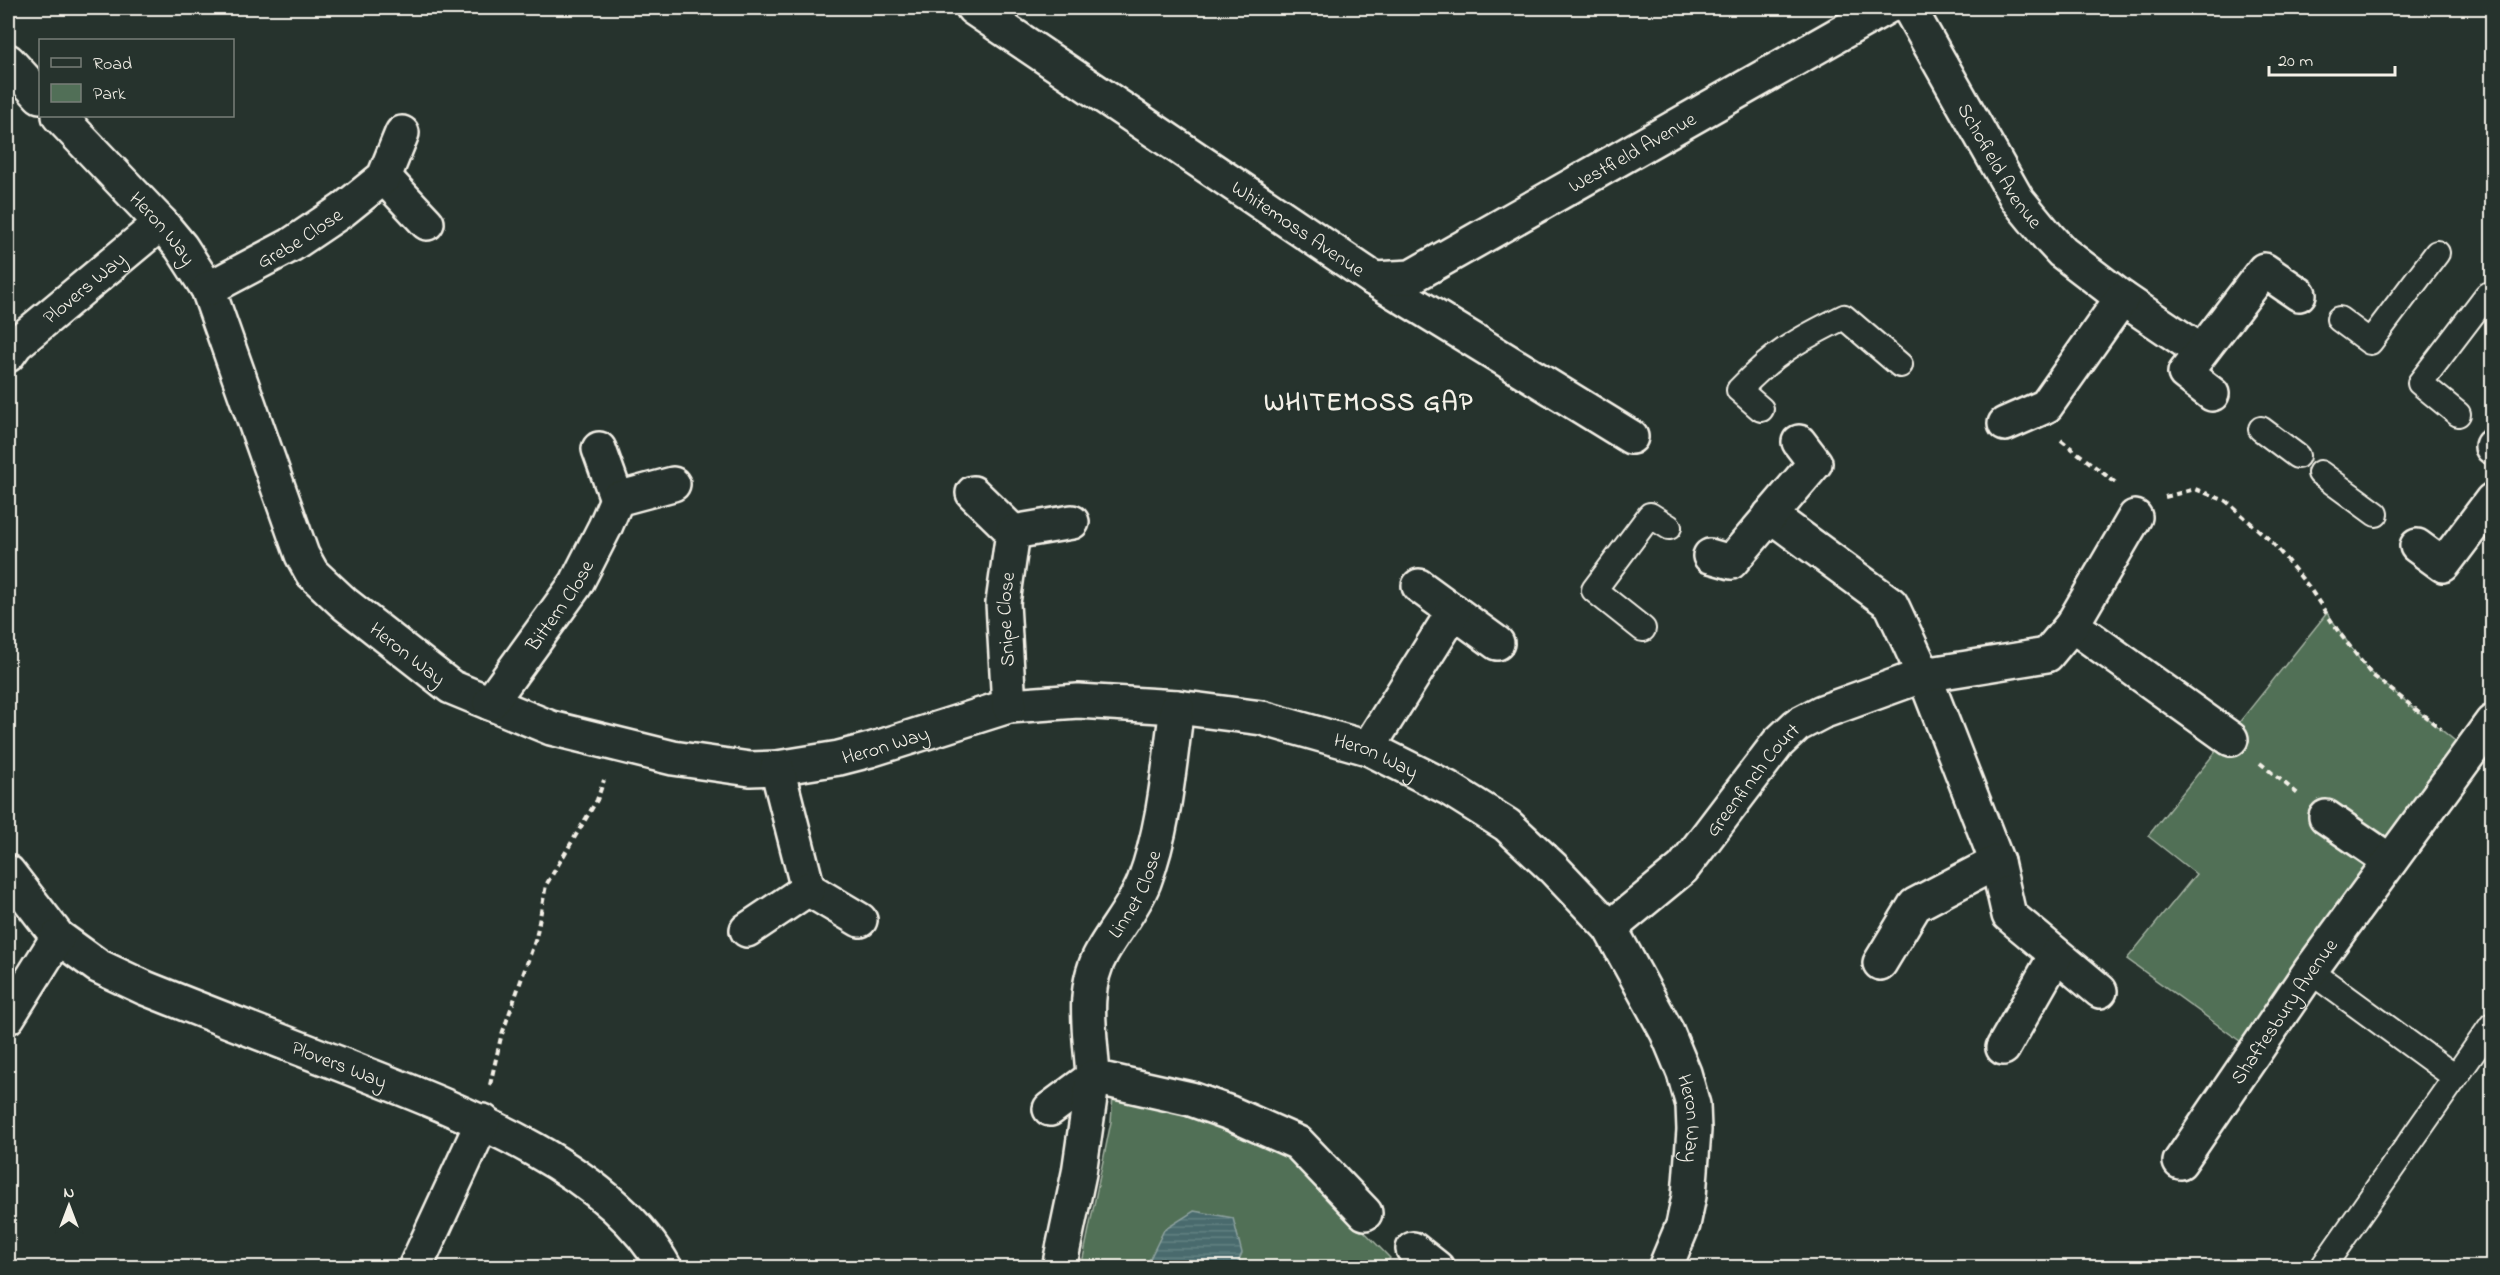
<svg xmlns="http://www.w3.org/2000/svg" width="2500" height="1275" viewBox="0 0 2500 1275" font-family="'Indie Flower',sans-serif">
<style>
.green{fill:#516f57;stroke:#a2b0a0;stroke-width:1.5}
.water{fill:url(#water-rules);stroke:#8da19e;stroke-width:1.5}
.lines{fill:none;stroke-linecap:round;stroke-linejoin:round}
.lane-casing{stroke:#f4f1e8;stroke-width:28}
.street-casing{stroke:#f4f1e8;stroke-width:38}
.path{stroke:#f4f1e8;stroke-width:4;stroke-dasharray:6 4.5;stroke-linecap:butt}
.lane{stroke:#26332d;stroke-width:24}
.street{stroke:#26332d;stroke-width:33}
.labels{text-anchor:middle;stroke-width:4.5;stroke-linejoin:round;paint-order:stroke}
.street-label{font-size:20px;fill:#f4f1e8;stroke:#26332d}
.district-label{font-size:26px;font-weight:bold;letter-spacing:1.5px;fill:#f4f1e8;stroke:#26332d}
</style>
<defs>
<pattern id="water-rules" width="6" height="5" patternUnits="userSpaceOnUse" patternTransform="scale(1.5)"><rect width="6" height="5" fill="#486b6d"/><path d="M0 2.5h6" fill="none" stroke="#638182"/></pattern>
</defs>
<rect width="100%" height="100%" fill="#26332d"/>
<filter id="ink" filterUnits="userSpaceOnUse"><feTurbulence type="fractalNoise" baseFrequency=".0167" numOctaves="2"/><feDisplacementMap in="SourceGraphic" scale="12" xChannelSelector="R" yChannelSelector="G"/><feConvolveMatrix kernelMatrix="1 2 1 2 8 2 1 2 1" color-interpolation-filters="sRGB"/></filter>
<g filter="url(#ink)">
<!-- green -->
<g class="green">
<polygon points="2327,613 2367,670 2460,745 2244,1044 2127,959 2196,874 2148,836"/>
<polygon points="1113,1096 1194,1108 1283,1148 1390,1258 1383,1268 1081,1268 1111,1122"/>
</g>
<!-- water -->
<polygon class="water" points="1194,1211 1233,1218 1242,1253 1236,1267 1146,1267 1164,1230"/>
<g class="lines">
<defs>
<g id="lane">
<polyline points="2339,319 2370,342 2437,253"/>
<path d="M1761,409L1739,390C1774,353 1799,339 1844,317L1900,365"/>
<polyline points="2458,414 2420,383 2487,295"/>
<polyline points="2261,429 2297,456"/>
<polyline points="2320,473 2376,514"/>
<polyline points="1643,629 1594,590 1650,515 1669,527"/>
<polyline points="2310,971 2455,1077"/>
<polyline points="2322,1268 2492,1025"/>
</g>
<g id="street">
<path id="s1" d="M973,8L1374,279L1631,437"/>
<path id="s2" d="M1909,8L2017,199L2049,238L2062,252L2122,298L2200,351"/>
<polyline points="8,61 40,96"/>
<path id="s3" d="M59,116L161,223L181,247L208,289L302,555L312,573L345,604L451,687L551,728L673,758L750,769L777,768L839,758L870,750L1009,706L1078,701L1177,707L1262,718L1368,748L1448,788L1507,825L1553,868L1610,928L1667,1032L1684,1073L1693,1105L1694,1130L1689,1196L1683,1225L1665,1268"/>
<polyline points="384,177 427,223"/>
<path id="s4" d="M1374,279L1411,277L1885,8"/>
<path id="s5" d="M208,289L291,245L343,210L384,177L402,133"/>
<path id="s6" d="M8,355L16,344L161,223"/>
<polyline points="2212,394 2185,373 2264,270 2299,294"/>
<polyline points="2005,424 2046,406 2122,298"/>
<polyline points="2492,446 2492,447"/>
<polyline points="599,449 617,499"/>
<polyline points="973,493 1013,532"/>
<polyline points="1770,515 1891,604 1924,675 1997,862 2009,915 2100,991"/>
<polyline points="2417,546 2443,565 2492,500"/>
<polyline points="1710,556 1731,562 1815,463 1799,442"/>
<polyline points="1419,586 1497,643"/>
<polyline points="2072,625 2231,739"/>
<path id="s7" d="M490,703L576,584L605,527L617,499L673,484"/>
<path id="s8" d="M1009,706L1003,603L1013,532L1072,522"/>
<polyline points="1368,748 1454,611"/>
<polyline points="777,768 808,889 860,920"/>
<polyline points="2326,817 2390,861"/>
<path id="s9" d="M8,872L58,937L98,966L145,988C210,1014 275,1039 340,1064C446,1106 607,1162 665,1268"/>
<path id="s10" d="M1610,928L1683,868L1778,743L1797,725L1822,712L1924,675L2047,655L2072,625L2135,517"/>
<polyline points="747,930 808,889"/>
<polyline points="1880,963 1915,905 1997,862"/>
<polyline points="8,1017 58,937"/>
<polyline points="2003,1048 2056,955"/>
<path id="s11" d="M1050,1109L1093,1077C1091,1036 1080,990 1102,952C1115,929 1134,907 1144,882C1165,826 1169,765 1177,707"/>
<path id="s12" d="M2180,1162L2310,971L2492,722"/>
<polyline points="1413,1249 1437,1268"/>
<polyline points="415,1268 483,1121"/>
<polyline points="1059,1268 1079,1173 1093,1077 1191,1099 1230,1113 1298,1143 1365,1213"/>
</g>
</defs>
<!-- lane casing -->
<use href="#lane" class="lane-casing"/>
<!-- street casing -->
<use href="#street" class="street-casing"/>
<!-- path -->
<g class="path">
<polyline points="2061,440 2117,484"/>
<polyline points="2165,497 2195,489 2226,501 2271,541 2309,587 2338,631 2371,674 2441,729"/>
<polyline points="2260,763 2298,794"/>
<polyline points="490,1085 501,1037 536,938 546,885 597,800 604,780"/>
</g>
<!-- lane -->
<use href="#lane" class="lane"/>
<!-- street -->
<use href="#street" class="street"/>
</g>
</g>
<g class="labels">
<!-- street labels -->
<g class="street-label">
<text dy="7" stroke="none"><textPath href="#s4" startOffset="291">Westfield Avenue</textPath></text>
<text dy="7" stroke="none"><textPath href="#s2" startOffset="182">Schofield Avenue</textPath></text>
<text dy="7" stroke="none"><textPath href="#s1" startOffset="393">Whitemoss Avenue</textPath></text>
<text dy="7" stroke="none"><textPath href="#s3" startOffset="153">Heron Way</textPath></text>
<text dy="7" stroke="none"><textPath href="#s5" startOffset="105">Grebe Close</textPath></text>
<text dy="7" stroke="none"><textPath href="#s6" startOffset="102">Plovers Way</textPath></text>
<text dy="7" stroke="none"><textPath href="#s7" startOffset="120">Bittern Close</textPath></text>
<text dy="7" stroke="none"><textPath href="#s8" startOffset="87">Snipe Close</textPath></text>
<text dy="7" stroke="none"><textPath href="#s3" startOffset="657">Heron Way</textPath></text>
<text dy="7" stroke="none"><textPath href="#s3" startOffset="1161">Heron Way</textPath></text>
<text dy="7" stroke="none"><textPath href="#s3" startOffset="1665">Heron Way</textPath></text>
<text dy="7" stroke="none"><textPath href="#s10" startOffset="207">Greenfinch Court</textPath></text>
<text dy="7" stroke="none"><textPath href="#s11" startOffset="248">Linnet Close</textPath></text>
<text dy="7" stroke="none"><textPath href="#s12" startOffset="183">Shaftesbury Avenue</textPath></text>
<text dy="7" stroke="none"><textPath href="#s9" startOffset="392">Plovers Way</textPath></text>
<text dy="7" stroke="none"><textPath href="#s3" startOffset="2169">Heron Way</textPath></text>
</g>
<!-- district labels -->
<g class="district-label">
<text x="1369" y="410">WHITEMOSS GAP</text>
</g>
</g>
<!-- margin -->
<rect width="2500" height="1275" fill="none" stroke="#26332d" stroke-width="30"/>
<rect x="15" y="15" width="2470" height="1245" fill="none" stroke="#f4f1e8" stroke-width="2" filter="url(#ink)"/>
<!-- legend -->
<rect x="39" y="39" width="195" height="78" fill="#26332d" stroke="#787f78" stroke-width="1.5"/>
<rect x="51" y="58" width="30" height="9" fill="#26332d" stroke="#787f78" stroke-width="1.5"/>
<text x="93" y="69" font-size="18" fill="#f4f1e8">Road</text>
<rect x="51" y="84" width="30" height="18" fill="#516f57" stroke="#787f78" stroke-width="1.5"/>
<text x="93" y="99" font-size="18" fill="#f4f1e8">Park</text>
<!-- north arrow -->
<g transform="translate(69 1206)" stroke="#26332d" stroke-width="4.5" paint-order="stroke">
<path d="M0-4.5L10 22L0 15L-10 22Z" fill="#f4f1e8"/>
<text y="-9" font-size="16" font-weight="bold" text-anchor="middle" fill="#f4f1e8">N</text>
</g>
<!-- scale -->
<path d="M2269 66v9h126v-9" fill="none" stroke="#f4f1e8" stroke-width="3"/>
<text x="2278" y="66" font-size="18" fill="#f4f1e8" stroke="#26332d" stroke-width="4.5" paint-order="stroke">20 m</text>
</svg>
